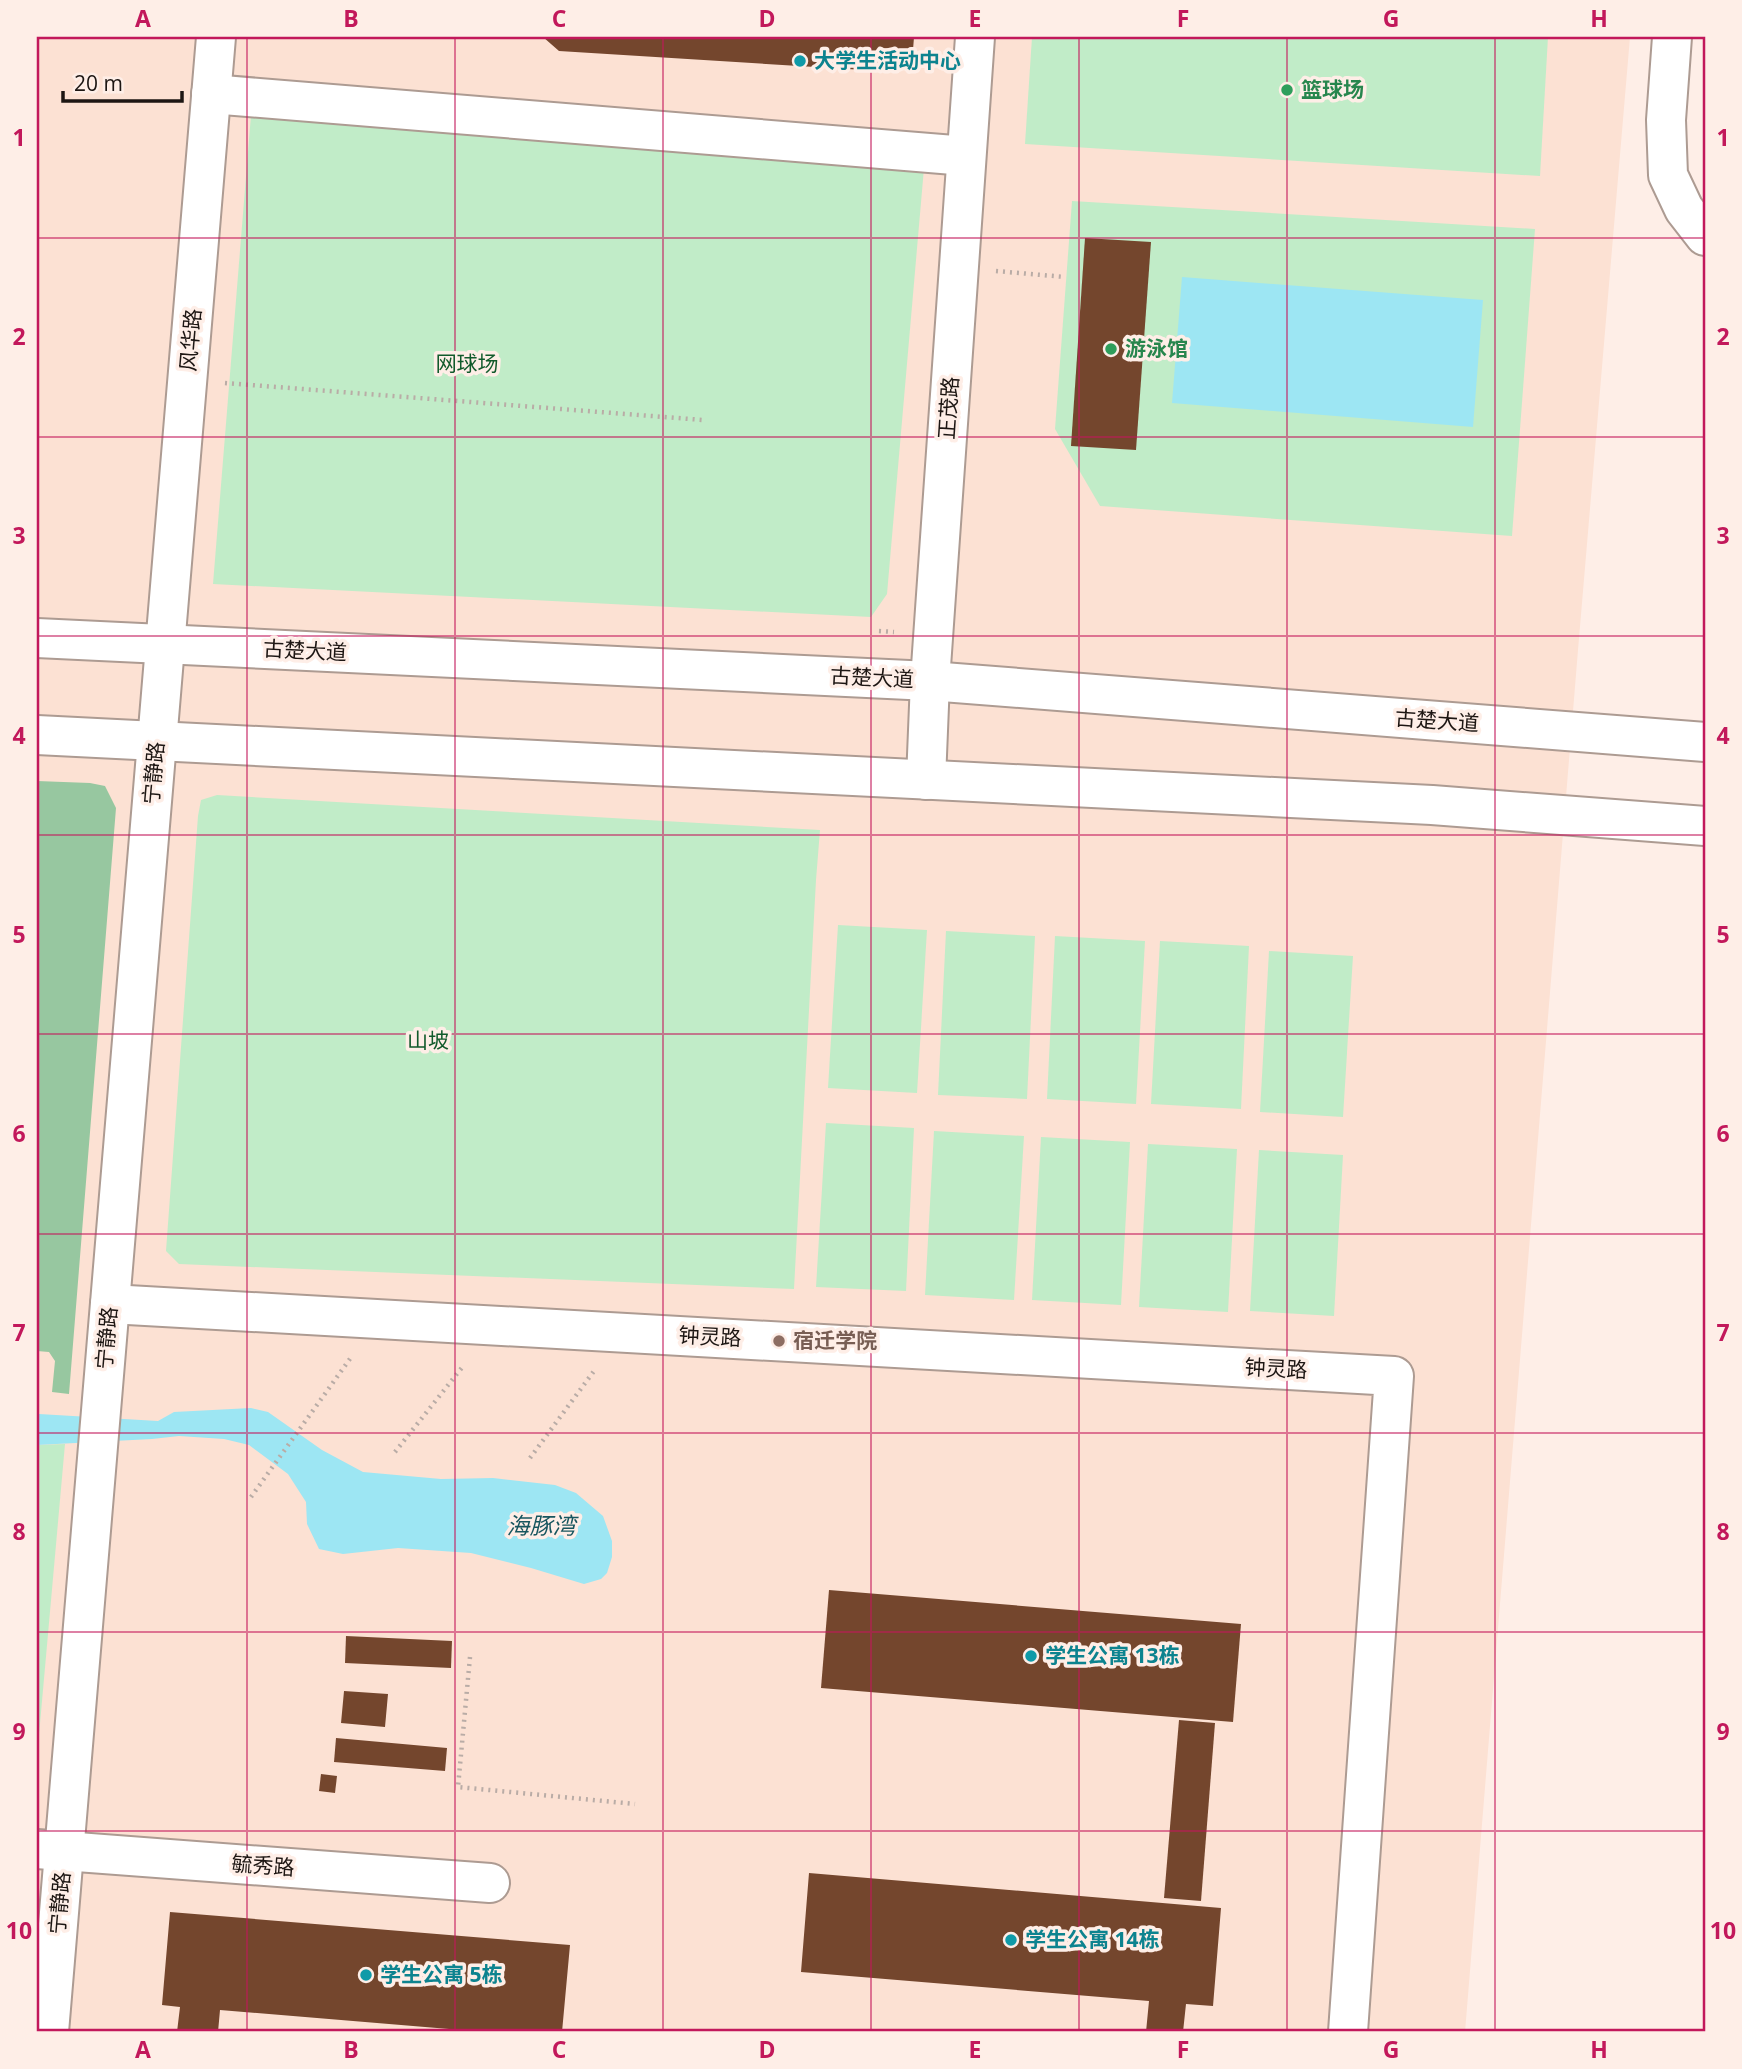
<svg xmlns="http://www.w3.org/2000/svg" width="1742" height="2069" viewBox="0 0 1742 2069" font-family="'Open Sans','Noto Sans SC',sans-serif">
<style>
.built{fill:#fce1d3}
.green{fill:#c1ecc8}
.forest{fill:#97c7a0}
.water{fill:#9de6f3}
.building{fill:#74462d}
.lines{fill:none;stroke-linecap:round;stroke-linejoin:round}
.minor-casing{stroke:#ad9b92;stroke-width:42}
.path{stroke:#b9aca6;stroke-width:4.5;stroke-dasharray:2 5;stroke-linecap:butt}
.minor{stroke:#fff;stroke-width:38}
.grid{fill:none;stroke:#c2185b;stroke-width:2;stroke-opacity:0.55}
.culture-dot{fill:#0f9aa8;stroke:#feeee7;stroke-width:2.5}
.leisure-dot{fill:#2e9e5b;stroke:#feeee7;stroke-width:2.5}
.education-dot{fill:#8d6e63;stroke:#feeee7;stroke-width:2.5}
.labels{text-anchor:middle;stroke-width:7;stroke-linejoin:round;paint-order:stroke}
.culture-label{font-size:21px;font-weight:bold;fill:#0d838f;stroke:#feeee7;text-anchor:start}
.leisure-label{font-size:21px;font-weight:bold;fill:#27864d;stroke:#feeee7;text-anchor:start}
.street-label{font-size:21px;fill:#1d1613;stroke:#feeee7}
.park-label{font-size:21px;fill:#115a2b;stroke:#feeee7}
.education-label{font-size:21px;font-weight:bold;fill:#785e54;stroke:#feeee7;text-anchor:start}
.water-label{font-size:23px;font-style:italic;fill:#17555e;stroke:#feeee7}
.neatline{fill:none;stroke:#c2185b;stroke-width:2.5}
.grid-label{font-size:23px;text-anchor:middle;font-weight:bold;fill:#c2185b}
</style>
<rect width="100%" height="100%" fill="#feeee7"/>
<!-- built -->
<polygon class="built" points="37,37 1630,37 1578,650 1465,2032 37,2032"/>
<!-- green -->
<g class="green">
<polygon points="1032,37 1548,37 1540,176 1025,144"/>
<polygon points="251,115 924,168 887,594 871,617 213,584"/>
<polygon points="1072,201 1535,229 1512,536 1100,506 1055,429"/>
<polygon points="217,795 820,830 816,880 794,1289 179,1264 166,1251 198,816 201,800"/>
<polygon points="838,925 927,930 917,1093 828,1088"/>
<polygon points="946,931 1035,936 1027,1099 938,1095"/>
<polygon points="1055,936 1145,941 1136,1104 1047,1099"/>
<polygon points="1160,941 1249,946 1241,1109 1151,1104"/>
<polygon points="1269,951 1353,956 1343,1117 1260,1112"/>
<polygon points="826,1123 914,1128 906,1291 816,1287"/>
<polygon points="934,1131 1024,1136 1014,1300 925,1295"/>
<polygon points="1041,1137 1130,1142 1121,1305 1032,1300"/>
<polygon points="1148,1144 1237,1149 1228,1312 1139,1307"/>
<polygon points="1259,1150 1343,1155 1334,1316 1250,1311"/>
<polygon points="65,1444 37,1757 37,1445"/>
</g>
<!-- forest -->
<polygon class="forest" points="37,781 90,783 105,786 116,808 69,1394 52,1392 55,1361 49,1352 37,1351"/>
<!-- water -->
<g class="water">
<polygon points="1182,277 1483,300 1473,427 1172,403"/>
<polygon points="37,1390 39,1390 39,1414 158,1421 174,1412 251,1408 268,1412 322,1450 363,1472 441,1479 493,1478 555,1485 576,1493 603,1516 612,1541 612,1557 607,1573 601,1579 584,1584 531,1568 471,1553 398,1548 343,1554 319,1549 307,1524 306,1502 288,1474 249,1445 224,1439 179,1436 152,1439 37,1445"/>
</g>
<!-- building -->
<g class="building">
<polygon points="543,37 914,37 913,50 881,48 880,71 559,51"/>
<polygon points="1085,238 1151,242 1136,450 1071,446"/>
<polygon points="829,1590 1241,1624 1233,1722 821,1688"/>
<polygon points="346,1636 452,1641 451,1668 345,1663"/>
<polygon points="344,1691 388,1694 385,1727 341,1723"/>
<polygon points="1179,1720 1215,1723 1201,1901 1164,1898"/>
<polygon points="336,1738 447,1748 445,1771 334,1762"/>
<polygon points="321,1774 337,1776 335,1793 319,1791"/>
<polygon points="809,1873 1221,1908 1213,2006 1186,2004 1183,2032 1146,2032 1149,2001 801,1972"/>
<polygon points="170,1912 570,1945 562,2032 485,2032 220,2010 218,2032 177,2032 180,2007 162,2005"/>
</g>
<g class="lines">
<defs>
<g id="minor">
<polyline points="1672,37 1666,120 1668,175 1684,209 1705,236"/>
<polyline points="211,94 966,156"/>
<polyline points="37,638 930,681 1705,742"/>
<polyline points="37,735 1432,805 1705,826"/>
<polyline points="926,780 930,681 975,37"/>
<polyline points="110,1304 1394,1376 1348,2032"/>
<polyline points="37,1849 490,1883"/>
<polyline points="49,2032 216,37"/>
</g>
</defs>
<!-- minor casing -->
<use href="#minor" class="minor-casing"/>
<!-- path -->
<g class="path">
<polyline points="996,271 1065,277"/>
<polyline points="225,383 703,420"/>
<polyline points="879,631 894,632"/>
<polyline points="395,1452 464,1365"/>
<polyline points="530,1458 594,1371"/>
<polyline points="251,1497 352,1356"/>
<polyline points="470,1657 458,1787 635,1804"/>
</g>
<!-- minor -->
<use href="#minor" class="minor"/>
</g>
<!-- grid -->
<path class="grid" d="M247,37V2032M455,37V2032M663,37V2032M871,37V2032M1079,37V2032M1287,37V2032M1495,37V2032M37,238H1705M37,437H1705M37,636H1705M37,835H1705M37,1034H1705M37,1234H1705M37,1433H1705M37,1632H1705M37,1831H1705"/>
<!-- markers -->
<g class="culture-dot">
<circle cx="800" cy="61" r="7"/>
<circle cx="1031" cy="1656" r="7"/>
<circle cx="1011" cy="1940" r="7"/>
<circle cx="366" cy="1975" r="7"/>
</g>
<g class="leisure-dot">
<circle cx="1287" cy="90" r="7"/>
<circle cx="1111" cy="349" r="7"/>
</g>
<circle class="education-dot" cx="779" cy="1341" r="7"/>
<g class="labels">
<!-- culture labels -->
<g class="culture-label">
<text x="814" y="68">大学生活动中心</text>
<text x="1045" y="1663">学生公寓 13栋</text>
<text x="1025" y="1947">学生公寓 14栋</text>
<text x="380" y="1982">学生公寓 5栋</text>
</g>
<!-- leisure labels -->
<g class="leisure-label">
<text x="1301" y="97">篮球场</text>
<text x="1125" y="356">游泳馆</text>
</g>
<!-- street labels -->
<g class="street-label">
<text transform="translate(191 340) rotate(-85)" y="7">风华路</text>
<text transform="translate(949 408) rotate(-86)" y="7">正茂路</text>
<text transform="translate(305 651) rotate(3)" y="7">古楚大道</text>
<text transform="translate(872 678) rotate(3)" y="7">古楚大道</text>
<text transform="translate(1437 721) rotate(4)" y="7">古楚大道</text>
<text transform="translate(154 773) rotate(-85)" y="7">宁静路</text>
<text transform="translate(710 1337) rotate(3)" y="7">钟灵路</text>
<text transform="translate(107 1338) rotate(-85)" y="7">宁静路</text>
<text transform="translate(1276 1369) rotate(3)" y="7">钟灵路</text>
<text transform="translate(263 1866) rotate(4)" y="7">毓秀路</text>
<text transform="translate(60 1903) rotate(-85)" y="7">宁静路</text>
</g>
<!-- park labels -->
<g class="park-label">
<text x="467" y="371">网球场</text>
<text x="428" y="1048">山坡</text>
</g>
<!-- education labels -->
<g class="education-label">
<text x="793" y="1348">宿迁学院</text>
</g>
<!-- water labels -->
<g class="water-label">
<text x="541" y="1534">海豚湾</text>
</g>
</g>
<!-- border -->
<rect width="1742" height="2069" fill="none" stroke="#feeee7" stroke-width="77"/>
<!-- scale -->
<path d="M63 91v10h119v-10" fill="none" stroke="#1d1613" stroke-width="3.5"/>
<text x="74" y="91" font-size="21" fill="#1d1613" stroke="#feeee7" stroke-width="5" paint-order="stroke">20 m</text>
<rect x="38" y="38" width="1666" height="1992" class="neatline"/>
<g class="grid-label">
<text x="143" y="27">A</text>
<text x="351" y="27">B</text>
<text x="559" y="27">C</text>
<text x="767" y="27">D</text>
<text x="975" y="27">E</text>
<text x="1183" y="27">F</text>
<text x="1391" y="27">G</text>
<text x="1599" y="27">H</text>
<text x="19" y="146">1</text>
<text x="1723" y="146">1</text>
<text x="19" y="345">2</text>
<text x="1723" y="345">2</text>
<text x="19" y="544">3</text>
<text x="1723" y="544">3</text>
<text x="19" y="744">4</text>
<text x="1723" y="744">4</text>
<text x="19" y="943">5</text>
<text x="1723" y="943">5</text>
<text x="19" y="1142">6</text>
<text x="1723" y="1142">6</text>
<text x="19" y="1341">7</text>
<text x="1723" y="1341">7</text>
<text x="19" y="1540">8</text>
<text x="1723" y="1540">8</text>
<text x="19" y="1740">9</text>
<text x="1723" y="1740">9</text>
<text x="19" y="1939">10</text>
<text x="1723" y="1939">10</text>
<text x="143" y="2058">A</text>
<text x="351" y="2058">B</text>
<text x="559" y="2058">C</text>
<text x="767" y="2058">D</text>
<text x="975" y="2058">E</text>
<text x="1183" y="2058">F</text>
<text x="1391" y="2058">G</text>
<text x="1599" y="2058">H</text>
</g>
</svg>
